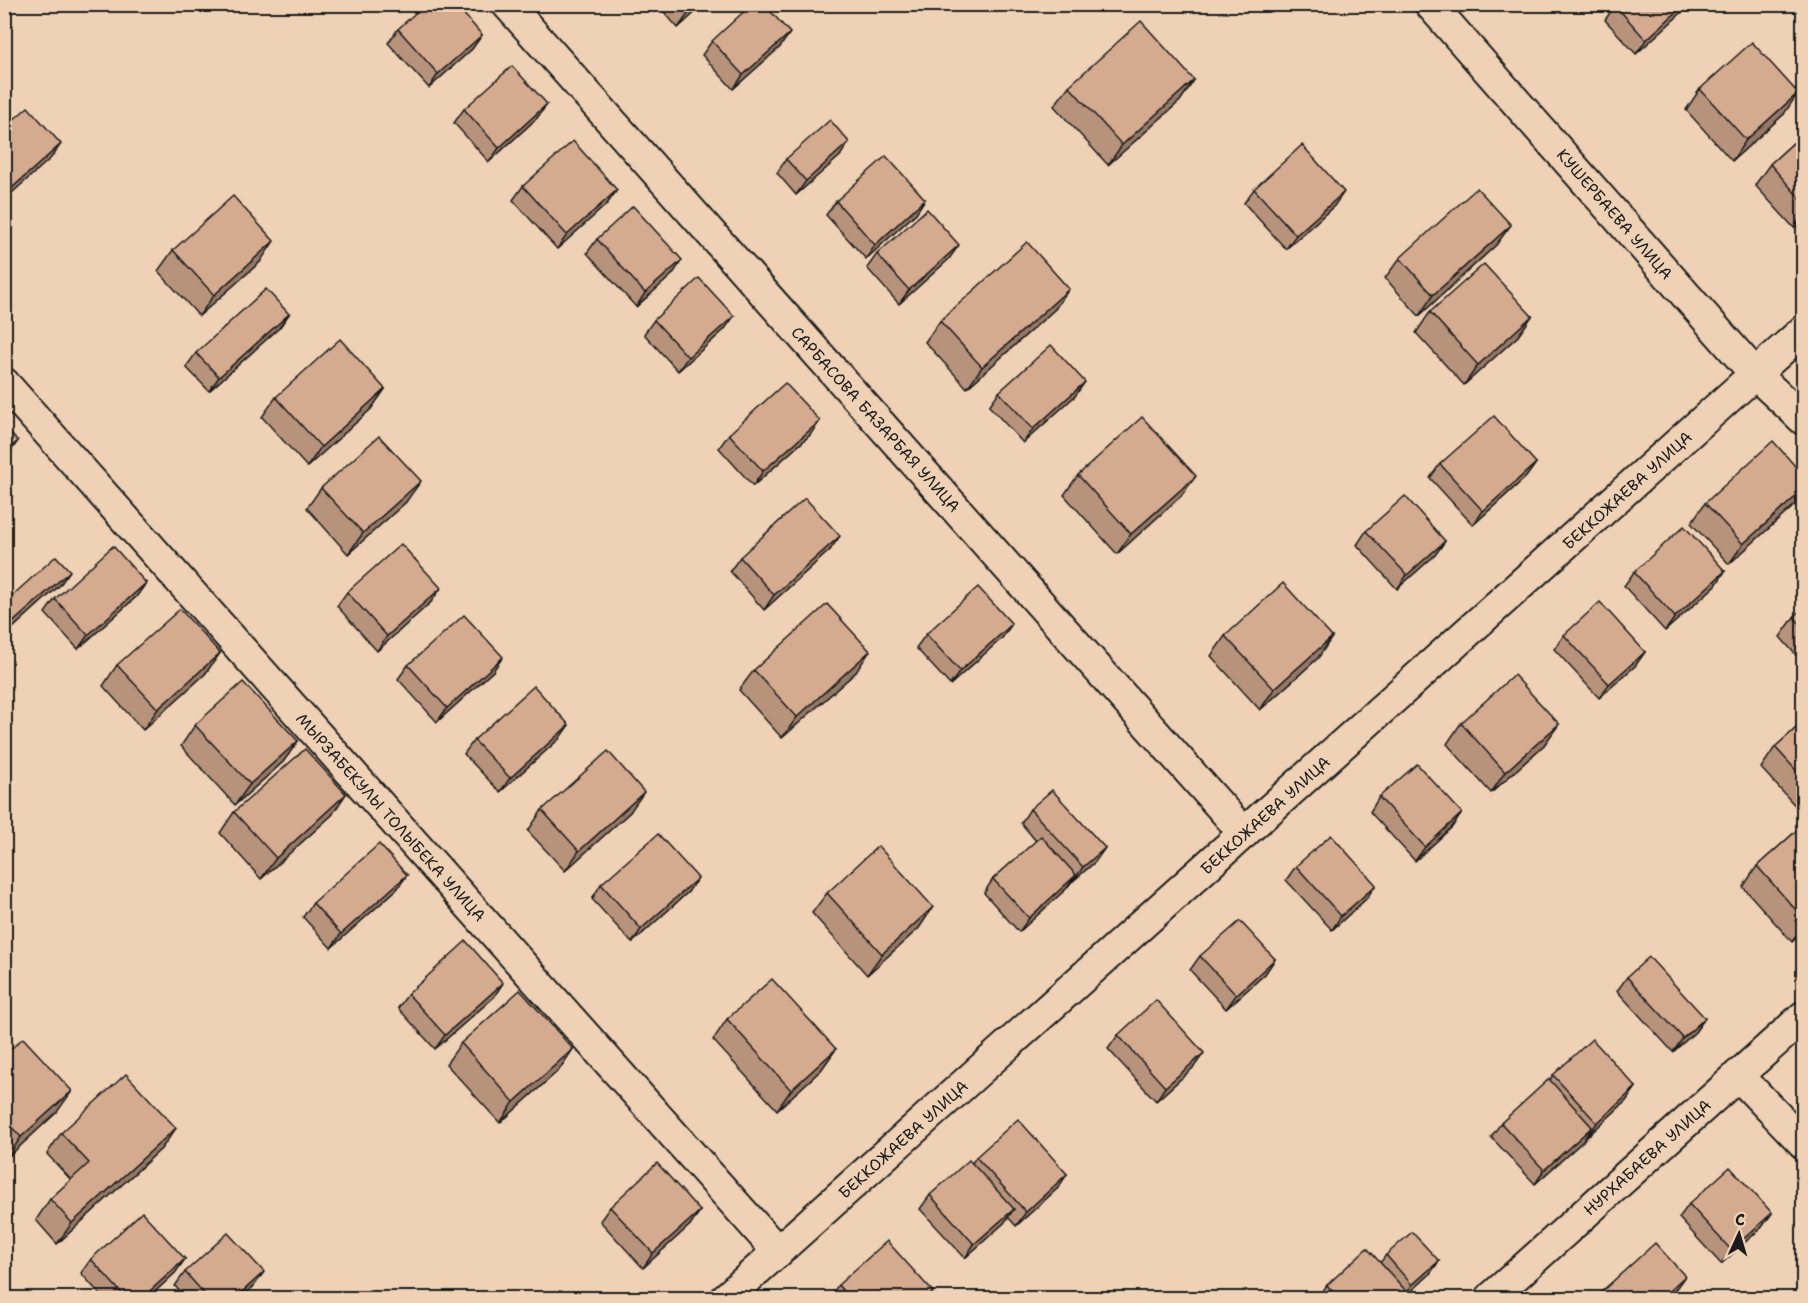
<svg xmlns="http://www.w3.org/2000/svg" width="1808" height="1303" viewBox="0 0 1808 1303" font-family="'Shantell Sans',sans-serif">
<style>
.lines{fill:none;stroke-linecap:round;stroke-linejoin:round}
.minor-casing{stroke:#1c1c1c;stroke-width:34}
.minor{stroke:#efd2b5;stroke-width:30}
.wall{fill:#b7937c;stroke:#1c1c1c;stroke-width:1.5}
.shaded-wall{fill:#957865;stroke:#1c1c1c;stroke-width:1.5}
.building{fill:#d5ab90;stroke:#1c1c1c;stroke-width:1.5}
.labels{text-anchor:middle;stroke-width:4.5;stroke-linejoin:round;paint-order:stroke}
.street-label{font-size:16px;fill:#1c1c1c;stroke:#efd2b5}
</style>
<rect width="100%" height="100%" fill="#efd2b5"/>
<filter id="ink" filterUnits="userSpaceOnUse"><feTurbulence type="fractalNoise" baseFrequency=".0167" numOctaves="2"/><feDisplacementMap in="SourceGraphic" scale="12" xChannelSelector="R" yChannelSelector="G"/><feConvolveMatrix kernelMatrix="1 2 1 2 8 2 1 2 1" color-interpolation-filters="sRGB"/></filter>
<g filter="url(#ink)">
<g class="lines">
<defs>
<g id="minor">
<polyline points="507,4 1244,833"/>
<polyline points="1430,4 1756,375 1804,420"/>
<polyline points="4,383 778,1252"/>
<polyline points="1738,1075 1804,1144"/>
<polyline points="726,1298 1804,330"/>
<polyline points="1491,1298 1804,1016"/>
</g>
</defs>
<!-- minor casing -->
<use href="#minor" class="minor-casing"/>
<!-- minor -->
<use href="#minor" class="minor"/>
</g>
<!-- wall -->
<g class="wall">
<polygon points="657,4 704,4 678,28"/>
<polygon points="1691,4 1636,54 1605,20 1615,5"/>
<polygon points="398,29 482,35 472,49 429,88 388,43"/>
<polygon points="712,41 780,47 733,89 702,55"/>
<polygon points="1194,80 1180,101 1108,165 1054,106 1069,86"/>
<polygon points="1700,89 1784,114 1732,161 1686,110"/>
<polygon points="547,104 537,118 489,162 454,123 464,109"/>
<polygon points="1803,134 1803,219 1794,228 1755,185 1770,164"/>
<polygon points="840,156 796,195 777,173 786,159"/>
<polygon points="523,186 617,190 607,204 557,249 513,200"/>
<polygon points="1254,189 1334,206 1286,249 1244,203"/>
<polygon points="925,199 916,213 866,259 826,215 836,201"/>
<polygon points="597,239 673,274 636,307 587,253"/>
<polygon points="1496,245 1419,316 1385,278 1400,258"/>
<polygon points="173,250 260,262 199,316 158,271"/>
<polygon points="877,254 949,259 899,304 867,268"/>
<polygon points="1055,309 967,388 925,342 940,321"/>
<polygon points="1430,312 1532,316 1518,336 1464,385 1416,333"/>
<polygon points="289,314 279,328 209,391 186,367 196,353"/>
<polygon points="734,316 724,330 678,371 644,334 654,320"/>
<polygon points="385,389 371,409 307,467 262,417 276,397"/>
<polygon points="999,392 1075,396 1023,443 989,406"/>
<polygon points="729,434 810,435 753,486 719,448"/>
<polygon points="1536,463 1526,477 1473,525 1430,478 1440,464"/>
<polygon points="1078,475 1181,496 1117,554 1064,495"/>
<polygon points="321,488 406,502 348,554 307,508"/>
<polygon points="1705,503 1796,504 1729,564 1691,523"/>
<polygon points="1366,531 1445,541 1435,555 1397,589 1357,545"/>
<polygon points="830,550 764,610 730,571 740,557"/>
<polygon points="1725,571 1716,585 1665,631 1624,586 1634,572"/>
<polygon points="146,583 136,597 78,649 45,613 55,599"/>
<polygon points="60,585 4,636 4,603"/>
<polygon points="347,592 431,602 377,651 337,606"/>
<polygon points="1803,608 1803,663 1780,637 1794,617"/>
<polygon points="926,634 1002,638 950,685 916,648"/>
<polygon points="1564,635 1645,652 1635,666 1599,698 1554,649"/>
<polygon points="1225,636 1332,637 1318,658 1260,710 1211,656"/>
<polygon points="220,653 205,674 143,730 103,686 117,665"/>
<polygon points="408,665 493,671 437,722 398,679"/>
<polygon points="754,670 856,672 782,738 739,690"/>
<polygon points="1803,722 1803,806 1799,810 1761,768 1775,747"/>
<polygon points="1461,723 1559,724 1544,745 1491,793 1447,744"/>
<polygon points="195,725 298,741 283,762 235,805 181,746"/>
<polygon points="559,739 500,792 464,754 474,740"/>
<polygon points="1379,797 1462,813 1452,827 1415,861 1370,812"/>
<polygon points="1030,809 1095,862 1073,881 1073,880 1066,889 1019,932 984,893 993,879 1036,841 1021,823"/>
<polygon points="542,810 630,812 565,871 528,831"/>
<polygon points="234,812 332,815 261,879 220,833"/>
<polygon points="1803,825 1803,931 1792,942 1743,887 1757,866"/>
<polygon points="1296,866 1366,899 1332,930 1286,880"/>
<polygon points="407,875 397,889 331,948 303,917 313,903"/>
<polygon points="601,884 688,892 632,943 592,899"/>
<polygon points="827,893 933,907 919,928 867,975 812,913"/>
<polygon points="1200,956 1275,959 1265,974 1226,1009 1190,970"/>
<polygon points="1627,977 1705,1018 1695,1032 1673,1052 1617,991"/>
<polygon points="408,994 494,997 435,1049 398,1008"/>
<polygon points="727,1019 836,1049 821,1070 777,1110 713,1040"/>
<polygon points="1118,1035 1194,1067 1156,1101 1108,1049"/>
<polygon points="461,1043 573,1049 559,1070 500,1123 446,1064"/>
<polygon points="4,1055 57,1112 7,1158 4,1155"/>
<polygon points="1553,1075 1636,1087 1626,1101 1587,1137 1586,1136 1583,1141 1535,1184 1491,1137 1501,1123 1550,1080"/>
<polygon points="176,1128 161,1149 57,1244 36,1220 50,1199 71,1180 47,1154 61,1133"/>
<polygon points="976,1157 1067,1174 1058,1188 1016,1226 1008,1217 1004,1223 965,1258 920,1209 930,1195 972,1163"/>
<polygon points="1689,1204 1772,1213 1762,1227 1721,1264 1679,1218"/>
<polygon points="610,1207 700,1211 690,1225 643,1268 600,1221"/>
<polygon points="1386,1255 1439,1261 1429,1275 1403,1299 1401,1297 1401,1299 1317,1299 1327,1285 1380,1263"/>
<polygon points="91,1259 185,1259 175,1273 147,1299 104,1299 81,1273"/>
<polygon points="185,1272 254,1286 240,1299 186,1299 175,1286"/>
<polygon points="838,1285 933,1292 928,1299 829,1299"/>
</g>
<!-- shaded-wall -->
<g class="shaded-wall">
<polygon points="696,4 704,4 678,28 693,7"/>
<polygon points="1685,4 1691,4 1636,54 1646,40"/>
<polygon points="790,33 780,47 733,89 743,75"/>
<polygon points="482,35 472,49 429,88 438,74"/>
<polygon points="1194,80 1180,101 1108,165 1122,145"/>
<polygon points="1798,93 1784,114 1732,161 1746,140"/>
<polygon points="547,104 537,118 489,162 499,148"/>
<polygon points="849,142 840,156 796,195 806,181"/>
<polygon points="61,144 51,158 4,200 4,195"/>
<polygon points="617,190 607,204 557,249 567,235"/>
<polygon points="1344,192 1334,206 1286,249 1296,235"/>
<polygon points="925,199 916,213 866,259 875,245"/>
<polygon points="1803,214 1803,219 1794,228"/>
<polygon points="1511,225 1496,245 1419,316 1433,295"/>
<polygon points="274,241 260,262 199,316 214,295"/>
<polygon points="959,245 949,259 899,304 909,290"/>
<polygon points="682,260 673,274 636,307 645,293"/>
<polygon points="1069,289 1055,309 967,388 982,367"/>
<polygon points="289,314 279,328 209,391 219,377"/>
<polygon points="734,316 724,330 678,371 688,357"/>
<polygon points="1532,316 1518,336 1464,385 1478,365"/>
<polygon points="1085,382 1075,396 1023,443 1033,429"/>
<polygon points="385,389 371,409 307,467 321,447"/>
<polygon points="820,421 810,435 753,486 763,471"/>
<polygon points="18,441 8,455 4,458 4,453"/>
<polygon points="1536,463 1526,477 1473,525 1483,511"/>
<polygon points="1196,476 1181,496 1117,554 1131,534"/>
<polygon points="421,481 406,502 348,554 363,533"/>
<polygon points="1803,490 1803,494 1796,504 1729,564 1743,544"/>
<polygon points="840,536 830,550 764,610 774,595"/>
<polygon points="1445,541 1435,555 1397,589 1407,575"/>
<polygon points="70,571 60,585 4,636 4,634 11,624"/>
<polygon points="1725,571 1716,585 1665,631 1675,617"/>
<polygon points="146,583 136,597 78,649 88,635"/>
<polygon points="441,588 431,602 377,651 387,636"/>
<polygon points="1012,624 1002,638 950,685 960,671"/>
<polygon points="1332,637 1318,658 1260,710 1274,689"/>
<polygon points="870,651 856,672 782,738 797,717"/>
<polygon points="1645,652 1635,666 1599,698 1609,684"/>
<polygon points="220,653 205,674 143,730 158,709"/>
<polygon points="503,657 493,671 437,722 447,708"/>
<polygon points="1559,724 1544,745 1491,793 1505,772"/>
<polygon points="569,725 559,739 500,792 510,778"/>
<polygon points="298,741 283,762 235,805 250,784"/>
<polygon points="644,792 630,812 565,871 579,851"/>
<polygon points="346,794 332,815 261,879 276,858"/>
<polygon points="1462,813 1452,827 1415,861 1425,847"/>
<polygon points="1105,848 1095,862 1073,881 1083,867"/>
<polygon points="407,875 397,889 331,948 341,934"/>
<polygon points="1076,875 1066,889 1019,932 1029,918"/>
<polygon points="698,878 688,892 632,943 641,929"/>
<polygon points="1376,885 1366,899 1332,930 1341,916"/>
<polygon points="933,907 919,928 867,975 882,954"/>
<polygon points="1803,926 1803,931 1792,942"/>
<polygon points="1275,959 1265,974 1226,1009 1236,995"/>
<polygon points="503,983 494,997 435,1049 445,1035"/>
<polygon points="1705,1018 1695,1032 1673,1052 1683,1038"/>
<polygon points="573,1049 559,1070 500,1123 514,1102"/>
<polygon points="836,1049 821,1070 777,1110 791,1090"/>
<polygon points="1204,1053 1194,1067 1156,1101 1165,1087"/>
<polygon points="1636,1087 1626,1101 1587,1137 1597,1123"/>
<polygon points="72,1091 57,1112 7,1158 21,1137"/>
<polygon points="1592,1127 1583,1141 1535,1184 1544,1170"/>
<polygon points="176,1128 161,1149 57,1244 72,1223"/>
<polygon points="1067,1174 1058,1188 1016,1226 1026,1212"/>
<polygon points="1014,1209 1004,1223 965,1258 974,1244"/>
<polygon points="700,1211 690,1225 643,1268 653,1253"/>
<polygon points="1772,1213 1762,1227 1721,1264 1731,1250"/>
<polygon points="185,1259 175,1273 147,1299 141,1299"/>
<polygon points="1439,1261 1429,1275 1403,1299 1412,1285"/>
<polygon points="264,1272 254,1286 240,1299 234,1299"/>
<polygon points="1685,1276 1675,1290 1666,1299 1660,1299"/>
</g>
<!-- building -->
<g class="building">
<polygon points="425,4 455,4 482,35 438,74 398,29"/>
<polygon points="752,4 764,4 790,33 743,75 712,41"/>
<polygon points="1616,4 1685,4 1646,40 1615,5"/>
<polygon points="1141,21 1194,80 1122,145 1069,86"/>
<polygon points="1752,42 1798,93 1746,140 1700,89"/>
<polygon points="512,66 547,104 499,148 464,109"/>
<polygon points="28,107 61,144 4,195 4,128"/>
<polygon points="830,120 849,142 806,181 786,159"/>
<polygon points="1803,134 1803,202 1770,164"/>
<polygon points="573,141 617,190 567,235 523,186"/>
<polygon points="1302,145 1344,192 1296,235 1254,189"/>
<polygon points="886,156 925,199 875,245 836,201"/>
<polygon points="1477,188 1511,225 1433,295 1400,258"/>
<polygon points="233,196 274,241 214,295 173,250"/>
<polygon points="633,206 682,260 645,293 597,239"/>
<polygon points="927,209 959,245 909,290 877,254"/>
<polygon points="1027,242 1069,289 982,367 940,321"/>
<polygon points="1484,264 1532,316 1478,365 1430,312"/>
<polygon points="699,278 734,316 688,357 654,320"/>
<polygon points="266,289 289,314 219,377 196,353"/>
<polygon points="340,339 385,389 321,447 276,397"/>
<polygon points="1051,345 1085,382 1033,429 999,392"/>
<polygon points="785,383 820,421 763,471 729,434"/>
<polygon points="1494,416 1536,463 1483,511 1440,464"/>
<polygon points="1142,417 1196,476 1131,534 1078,475"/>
<polygon points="4,427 18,441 4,453"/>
<polygon points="379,436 421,481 363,533 321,488"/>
<polygon points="1773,441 1803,475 1803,490 1743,544 1705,503"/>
<polygon points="1405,496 1445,541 1407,575 1366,531"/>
<polygon points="805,498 840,536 774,595 740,557"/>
<polygon points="1684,526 1725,571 1675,617 1634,572"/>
<polygon points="401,544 441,588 387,636 347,592"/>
<polygon points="113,546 146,583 88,635 55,599"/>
<polygon points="56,556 70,571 11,624 4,617 4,603"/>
<polygon points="1283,583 1332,637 1274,689 1225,636"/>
<polygon points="978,587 1012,624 960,671 926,634"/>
<polygon points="1600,602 1645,652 1609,684 1564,635"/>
<polygon points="827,604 870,651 797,717 754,670"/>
<polygon points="1803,608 1803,627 1794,617"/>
<polygon points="180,609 220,653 158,709 117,665"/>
<polygon points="464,615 503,657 447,708 408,665"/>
<polygon points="1514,675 1559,724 1505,772 1461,723"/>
<polygon points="243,682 298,741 250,784 195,725"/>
<polygon points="534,686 569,725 510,778 474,740"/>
<polygon points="1803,722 1803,778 1775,747"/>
<polygon points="305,749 346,794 276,858 234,812"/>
<polygon points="608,751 644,792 579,851 542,810"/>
<polygon points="1417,764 1462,813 1425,847 1379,797"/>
<polygon points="1052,790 1105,848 1083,867 1030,809"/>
<polygon points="1803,825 1803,918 1757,866"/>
<polygon points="658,834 698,878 641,929 601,884"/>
<polygon points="1331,835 1376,885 1341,916 1296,866"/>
<polygon points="1041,836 1076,875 1029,918 993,879"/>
<polygon points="379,844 407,875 341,934 313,903"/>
<polygon points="878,846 933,907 882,954 827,893"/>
<polygon points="1240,921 1275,959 1236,995 1200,956"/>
<polygon points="466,941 503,983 445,1035 408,994"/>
<polygon points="1649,957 1705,1018 1683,1038 1627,977"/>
<polygon points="772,979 836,1049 791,1090 727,1019"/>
<polygon points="520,990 573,1049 514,1102 461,1043"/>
<polygon points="1156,1000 1204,1053 1165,1087 1118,1035"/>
<polygon points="23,1038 72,1091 21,1137 4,1119 4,1055"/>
<polygon points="1592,1039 1636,1087 1597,1123 1553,1075"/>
<polygon points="126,1074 176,1128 72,1223 50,1199 89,1163 61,1133"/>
<polygon points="1549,1079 1592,1127 1544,1170 1501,1123"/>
<polygon points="1018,1119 1067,1174 1026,1212 976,1157"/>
<polygon points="969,1160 1014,1209 974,1244 930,1195"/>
<polygon points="657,1163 700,1211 653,1253 610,1207"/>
<polygon points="1730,1167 1772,1213 1731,1250 1689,1204"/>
<polygon points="142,1212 185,1259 141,1299 127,1299 91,1259"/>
<polygon points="1412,1232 1439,1261 1412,1285 1386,1255"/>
<polygon points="228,1233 264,1272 234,1299 209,1299 185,1272"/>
<polygon points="887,1241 933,1292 926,1299 850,1299 838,1285"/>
<polygon points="1655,1243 1685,1276 1660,1299 1602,1299 1599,1294"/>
<polygon points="1367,1248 1406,1291 1398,1299 1339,1299 1327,1285"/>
</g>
</g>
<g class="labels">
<!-- street labels -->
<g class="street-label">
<text transform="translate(1615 214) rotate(49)" y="6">КУШЕРБАЕВА УЛИЦА</text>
<text transform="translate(876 419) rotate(48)" y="6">САРБАСОВА БАЗАРБАЯ УЛИЦА</text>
<text transform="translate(1627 490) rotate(-42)" y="6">БЕККОЖАЕВА УЛИЦА</text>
<text transform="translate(1265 815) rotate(-42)" y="6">БЕККОЖАЕВА УЛИЦА</text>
<text transform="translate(391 817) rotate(48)" y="6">МЫРЗАБЕКУЛЫ ТОЛЫБЕКА УЛИЦА</text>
<text transform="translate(903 1139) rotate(-42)" y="6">БЕККОЖАЕВА УЛИЦА</text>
<text transform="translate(1647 1157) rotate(-42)" y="6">НУРХАБАЕВА УЛИЦА</text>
</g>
</g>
<!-- margin -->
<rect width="1808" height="1303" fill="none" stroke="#efd2b5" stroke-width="24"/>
<rect x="12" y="12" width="1784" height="1279" fill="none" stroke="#1c1c1c" stroke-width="2" filter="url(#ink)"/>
<!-- north arrow -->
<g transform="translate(1739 1234) rotate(4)" stroke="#efd2b5" stroke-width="4.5" paint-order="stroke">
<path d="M0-4.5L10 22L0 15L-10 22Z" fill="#1c1c1c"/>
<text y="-9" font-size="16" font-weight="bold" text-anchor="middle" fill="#1c1c1c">С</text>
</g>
</svg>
